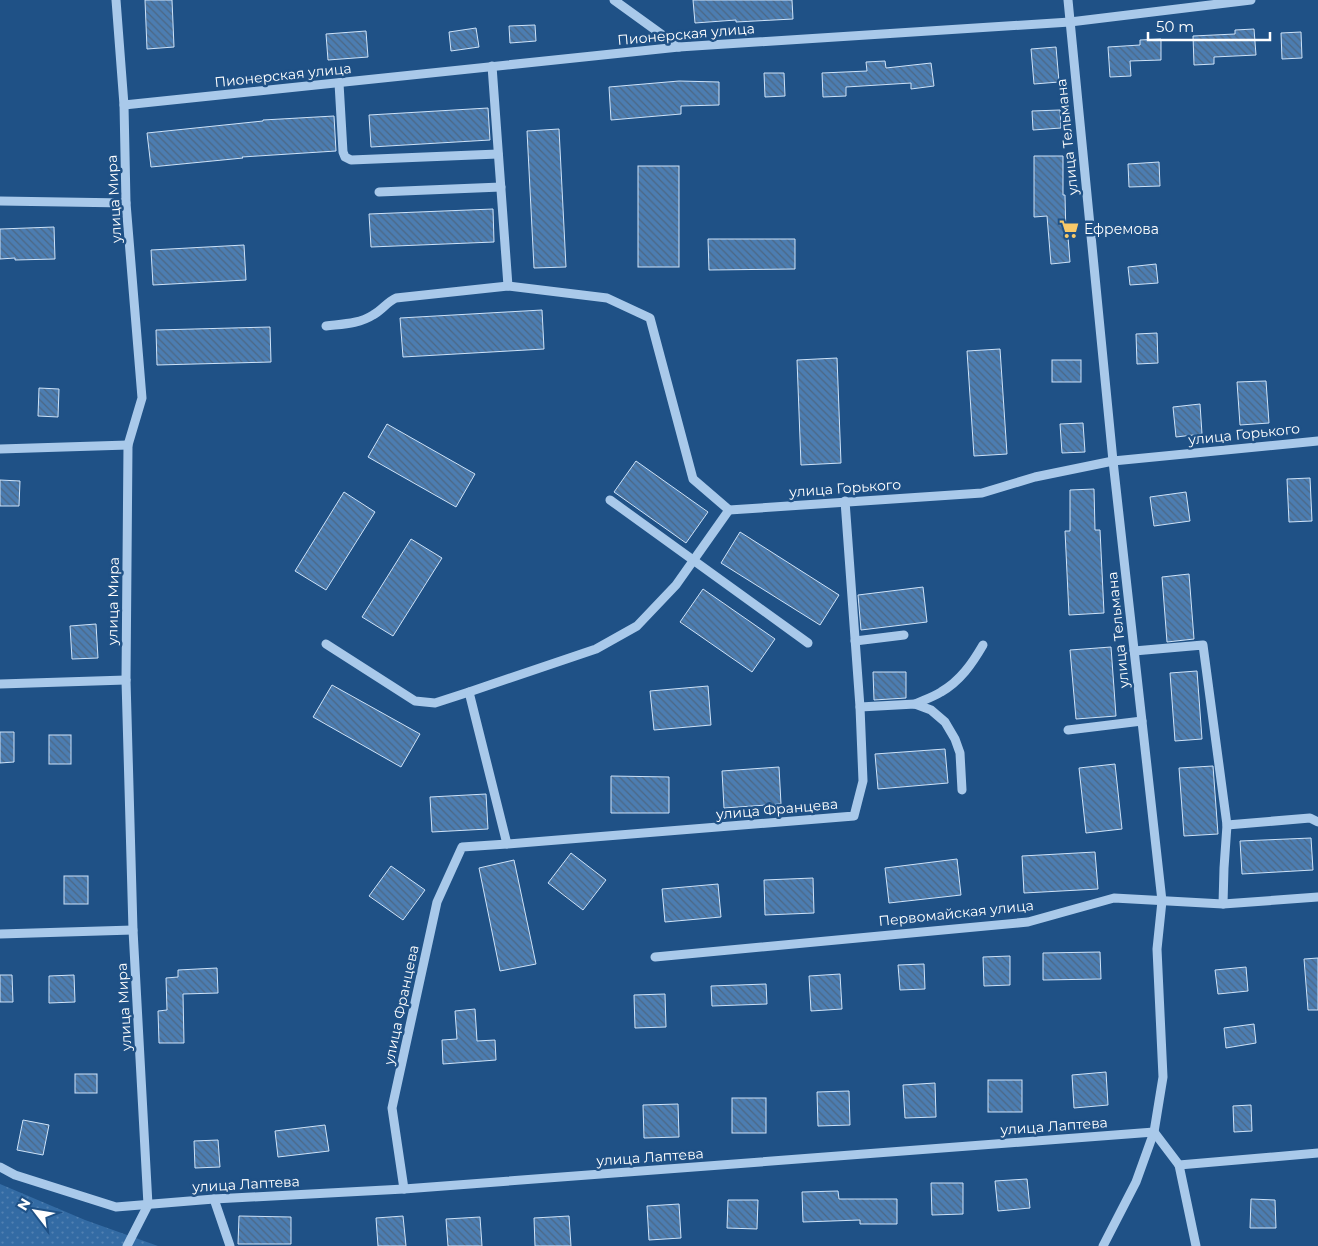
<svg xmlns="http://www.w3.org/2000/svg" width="1318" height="1246" viewBox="0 0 1318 1246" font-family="Montserrat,sans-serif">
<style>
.garden{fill:url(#garden-dots)}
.building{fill:url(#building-back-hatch);stroke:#cde2f8}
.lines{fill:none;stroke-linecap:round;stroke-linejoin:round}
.minor{stroke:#a9c9ea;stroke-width:9}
.labels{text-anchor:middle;stroke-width:5;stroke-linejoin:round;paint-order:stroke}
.street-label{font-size:14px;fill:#fff;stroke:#1f5186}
.poi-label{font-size:14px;fill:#fff;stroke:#1f5186;text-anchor:start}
</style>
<defs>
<pattern id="garden-dots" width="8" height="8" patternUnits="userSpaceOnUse" patternTransform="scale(1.25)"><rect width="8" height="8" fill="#336ba4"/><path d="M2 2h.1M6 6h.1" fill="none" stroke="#5281b2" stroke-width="1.8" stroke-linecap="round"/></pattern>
<pattern id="building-back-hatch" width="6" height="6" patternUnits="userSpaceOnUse" patternTransform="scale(1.25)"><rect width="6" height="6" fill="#4c7db1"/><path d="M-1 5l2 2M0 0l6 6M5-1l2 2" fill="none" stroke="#4c6784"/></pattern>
</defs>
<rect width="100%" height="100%" fill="#1f5186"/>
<!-- garden -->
<polygon class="garden" points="0,1184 85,1220 158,1246 0,1246"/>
<!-- building -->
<g class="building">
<polygon points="145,0 172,0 174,47 147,49"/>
<polygon points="693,0 792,0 793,19 736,22 736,20 695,23"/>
<polygon points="535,25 536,41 510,43 509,26"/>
<polygon points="476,28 479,47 451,51 449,32"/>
<polygon points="1254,29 1256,55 1214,57 1214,64 1194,65 1193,36 1235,34 1235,30"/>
<polygon points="366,31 368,57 328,60 326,34"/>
<polygon points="1301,32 1302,58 1282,59 1281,33"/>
<polygon points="1161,39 1161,60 1130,61 1131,76 1110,77 1108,47 1140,45 1140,40"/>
<polygon points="1056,47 1059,82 1034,84 1031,49"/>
<polygon points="885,61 886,68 931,63 934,86 911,89 911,83 846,87 846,96 823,97 822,73 867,71 866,62"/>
<polygon points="764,73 784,73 785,96 765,97"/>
<polygon points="679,81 719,82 719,105 681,106 681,114 611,120 609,87"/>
<polygon points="488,108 490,140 371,147 369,115"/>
<polygon points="1060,110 1061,128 1033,130 1032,111"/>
<polygon points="334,116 336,151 242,157 243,158 151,167 147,133 263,121 263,120"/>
<polygon points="559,129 566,267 534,268 527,131"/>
<polygon points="1034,156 1063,156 1063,195 1065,195 1066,237 1068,237 1070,262 1051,264 1047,216 1034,217"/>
<polygon points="1159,162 1160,186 1129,187 1128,164"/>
<rect x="638" y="166" width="41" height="101"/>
<polygon points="493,209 494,242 371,247 369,214"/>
<polygon points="54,227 55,259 15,260 15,258 0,259 0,229"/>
<polygon points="708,239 795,239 795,269 709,270"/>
<polygon points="244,245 246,280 153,285 151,250"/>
<polygon points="1156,264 1158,283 1130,285 1128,267"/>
<polygon points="542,310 544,349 403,357 400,318"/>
<polygon points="270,327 271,362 157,365 156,330"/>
<polygon points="1157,333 1158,363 1137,364 1136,334"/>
<polygon points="1000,349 1007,454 974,456 967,351"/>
<polygon points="837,358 841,463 801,465 797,360"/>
<rect x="1052" y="360" width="29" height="22"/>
<polygon points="1266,381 1269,423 1240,425 1237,382"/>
<polygon points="39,388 59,389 58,417 38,416"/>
<polygon points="1200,404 1202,434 1176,437 1173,407"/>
<polygon points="1083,423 1085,452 1062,453 1060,424"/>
<polygon points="387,424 475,474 456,507 368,457"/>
<polygon points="636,461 708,512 686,543 614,492"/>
<polygon points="1310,478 1312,521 1289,522 1287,479"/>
<polygon points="0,480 20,481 19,506 0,506"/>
<polygon points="1094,489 1095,530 1100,530 1104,613 1069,615 1065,531 1070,531 1070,490"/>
<polygon points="344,492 375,512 326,590 295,571"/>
<polygon points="1186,492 1190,521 1154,526 1150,497"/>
<polygon points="740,532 839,595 820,625 721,563"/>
<polygon points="411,539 442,558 393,636 362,617"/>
<polygon points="1189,574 1194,639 1167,642 1162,577"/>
<polygon points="923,587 927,622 861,630 858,595"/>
<polygon points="703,589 775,639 752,672 680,622"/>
<polygon points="96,624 98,658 72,659 70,626"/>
<polygon points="1111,647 1116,716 1076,719 1070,650"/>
<polygon points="1197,671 1202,739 1175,741 1170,673"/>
<polygon points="873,672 906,672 906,698 874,700"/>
<polygon points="332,685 420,734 401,767 313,717"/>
<polygon points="708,686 711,725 654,730 650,691"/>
<polygon points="0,732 14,732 14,762 0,763"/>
<rect x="49" y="735" width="22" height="29"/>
<polygon points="945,749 948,783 878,789 875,754"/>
<polygon points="1115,764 1122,829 1086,833 1079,768"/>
<polygon points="1213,766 1218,834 1184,836 1179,768"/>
<polygon points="779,767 781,804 724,808 722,771"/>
<polygon points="611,776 669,777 669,813 611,813"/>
<polygon points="486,794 488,829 432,832 430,797"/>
<polygon points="1311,838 1313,870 1242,874 1240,841"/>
<polygon points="1095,852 1098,889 1024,893 1022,856"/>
<polygon points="571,853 606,880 583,910 548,883"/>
<polygon points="957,859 961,895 889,903 885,868"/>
<polygon points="514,860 536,964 500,971 479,868"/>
<polygon points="391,866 425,890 403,920 369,896"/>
<rect x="64" y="876" width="24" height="28"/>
<polygon points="813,878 814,913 765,915 764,880"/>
<polygon points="718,884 721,917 665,922 662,889"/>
<polygon points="1100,952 1101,979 1043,980 1043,953"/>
<polygon points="1010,956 1010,985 984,986 983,957"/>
<polygon points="1318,958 1318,1010 1308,1010 1304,959"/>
<polygon points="924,964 925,989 900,990 898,965"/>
<polygon points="1246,967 1248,991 1218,994 1215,970"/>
<polygon points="217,968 218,993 183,994 184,1043 159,1043 158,1011 167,1010 166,978 178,977 178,970"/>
<polygon points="840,974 842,1009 811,1011 809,976"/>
<polygon points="0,975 12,975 13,1002 0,1002"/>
<polygon points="74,975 75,1002 49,1003 49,976"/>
<polygon points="766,984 767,1004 712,1006 711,986"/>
<polygon points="665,994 666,1027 635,1028 634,995"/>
<polygon points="475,1009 477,1041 495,1040 496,1060 443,1064 442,1040 457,1039 455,1011"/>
<polygon points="1254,1024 1256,1043 1226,1048 1224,1028"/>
<polygon points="1106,1072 1108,1105 1074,1108 1072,1075"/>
<rect x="75" y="1074" width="22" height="19"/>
<rect x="988" y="1080" width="34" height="32"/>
<polygon points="935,1083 936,1117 905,1118 903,1085"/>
<polygon points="849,1091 850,1125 818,1126 817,1092"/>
<rect x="732" y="1098" width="34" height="35"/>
<polygon points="678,1104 679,1137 644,1138 643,1105"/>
<polygon points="1251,1105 1252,1131 1234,1132 1233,1106"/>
<polygon points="23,1120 49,1125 43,1155 17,1150"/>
<polygon points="325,1125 329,1151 278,1157 275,1131"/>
<polygon points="218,1140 220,1167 195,1168 194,1141"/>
<polygon points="1027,1179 1030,1208 998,1211 995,1181"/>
<polygon points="931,1183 963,1183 963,1214 932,1215"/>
<polygon points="838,1191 839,1199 897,1199 897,1224 860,1224 860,1220 803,1222 802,1192"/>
<polygon points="1251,1199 1275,1200 1276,1228 1250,1228"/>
<polygon points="728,1200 758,1200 757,1229 727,1228"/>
<polygon points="679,1204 681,1238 649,1240 647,1206"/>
<polygon points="239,1216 291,1217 291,1244 238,1244"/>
<polygon points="403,1216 406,1246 378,1246 376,1218"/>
<polygon points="569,1216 571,1246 535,1246 534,1218"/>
<polygon points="480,1217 482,1246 448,1246 446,1219"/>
</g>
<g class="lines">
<!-- minor -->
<g class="minor">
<polyline points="116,0 124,105 126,203 142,398 128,445 126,680 133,930 148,1205 127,1246"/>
<polyline points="614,0 679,47"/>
<polyline points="1068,0 1113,461 1162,901 1157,949 1163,1077 1154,1132 1136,1182 1103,1246"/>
<polyline points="339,83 343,152 345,157 351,160 498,154"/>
<polyline points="124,105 679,47 1070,22 1251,0"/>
<polyline points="379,192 501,187"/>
<polyline points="0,201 126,203"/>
<polyline points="508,286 607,298 650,318 693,479 729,510 982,493 1035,477 1113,461 1318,441"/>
<path d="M326,326C342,324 359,324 373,315C382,310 387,302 396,298L508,286L492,66"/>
<polyline points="0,449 128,445"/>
<polyline points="610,500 808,643"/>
<polyline points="855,641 904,635"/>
<polyline points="326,644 415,701 435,703 469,692 596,649 637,626 676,585 729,510"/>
<polyline points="1134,651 1203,645 1227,825 1224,868 1223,904"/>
<polyline points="0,684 126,680"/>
<polyline points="469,692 507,844"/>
<path d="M915,704C924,700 933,697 941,692C960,681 972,664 983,645"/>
<polyline points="860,707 915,704 931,710 945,722 955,739 960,753 962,790"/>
<polyline points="1068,730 1142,721"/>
<polyline points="1227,825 1310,818 1318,822"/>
<polyline points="0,934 133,930"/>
<polyline points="655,957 1028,922 1114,898 1223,904 1318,897"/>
<polyline points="1179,1165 1196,1246"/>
<polyline points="0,1167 15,1175 116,1207 214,1199 404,1189 1154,1132 1179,1165 1318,1153"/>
<polyline points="404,1189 392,1108 437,902 462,847 507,844 854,816 863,781 860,707 845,501"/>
<polyline points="214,1199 230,1246"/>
</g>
</g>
<!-- icons -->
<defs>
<symbol id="supermarket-bare" viewBox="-9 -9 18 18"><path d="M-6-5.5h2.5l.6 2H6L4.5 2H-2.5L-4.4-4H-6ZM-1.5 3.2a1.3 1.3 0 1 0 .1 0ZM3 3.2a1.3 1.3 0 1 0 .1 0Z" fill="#f8c969" stroke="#1f5186" stroke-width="2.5" paint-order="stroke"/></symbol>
</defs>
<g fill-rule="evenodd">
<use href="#supermarket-bare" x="1055" y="215" width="28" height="28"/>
</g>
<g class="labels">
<!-- street labels -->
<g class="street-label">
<text transform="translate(686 34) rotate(-5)" y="5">Пионерская улица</text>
<text transform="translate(283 75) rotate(-6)" y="5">Пионерская улица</text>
<text transform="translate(1067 137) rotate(-96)" y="5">улица Тельмана</text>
<text transform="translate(114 199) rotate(-93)" y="5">улица Мира</text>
<text transform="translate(1244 434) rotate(-6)" y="5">улица Горького</text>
<text transform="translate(845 488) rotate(-4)" y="5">улица Горького</text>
<text transform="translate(113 601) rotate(-89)" y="5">улица Мира</text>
<text transform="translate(1118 630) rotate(-96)" y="5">улица Тельмана</text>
<text transform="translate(777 809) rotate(-5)" y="5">улица Францева</text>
<text transform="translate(956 913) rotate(-6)" y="5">Первомайская улица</text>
<text transform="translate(401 1005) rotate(-78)" y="5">улица Францева</text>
<text transform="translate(124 1007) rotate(-93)" y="5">улица Мира</text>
<text transform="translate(1054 1126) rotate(-4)" y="5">улица Лаптева</text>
<text transform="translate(650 1157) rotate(-4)" y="5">улица Лаптева</text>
<text transform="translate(246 1184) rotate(-3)" y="5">улица Лаптева</text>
</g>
<!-- poi labels -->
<g class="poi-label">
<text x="1084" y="234">Ефремова</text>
</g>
</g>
<!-- north arrow -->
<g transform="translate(35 1211) rotate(301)" stroke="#1f5186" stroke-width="4" paint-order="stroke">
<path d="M0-4L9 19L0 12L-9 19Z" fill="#ffffff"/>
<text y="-8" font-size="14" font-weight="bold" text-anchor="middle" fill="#ffffff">N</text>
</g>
<!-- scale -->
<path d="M1148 32v8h122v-8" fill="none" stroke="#ffffff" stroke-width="2.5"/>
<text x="1156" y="32" font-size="15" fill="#ffffff" stroke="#1f5186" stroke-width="4" paint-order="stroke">50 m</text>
</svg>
